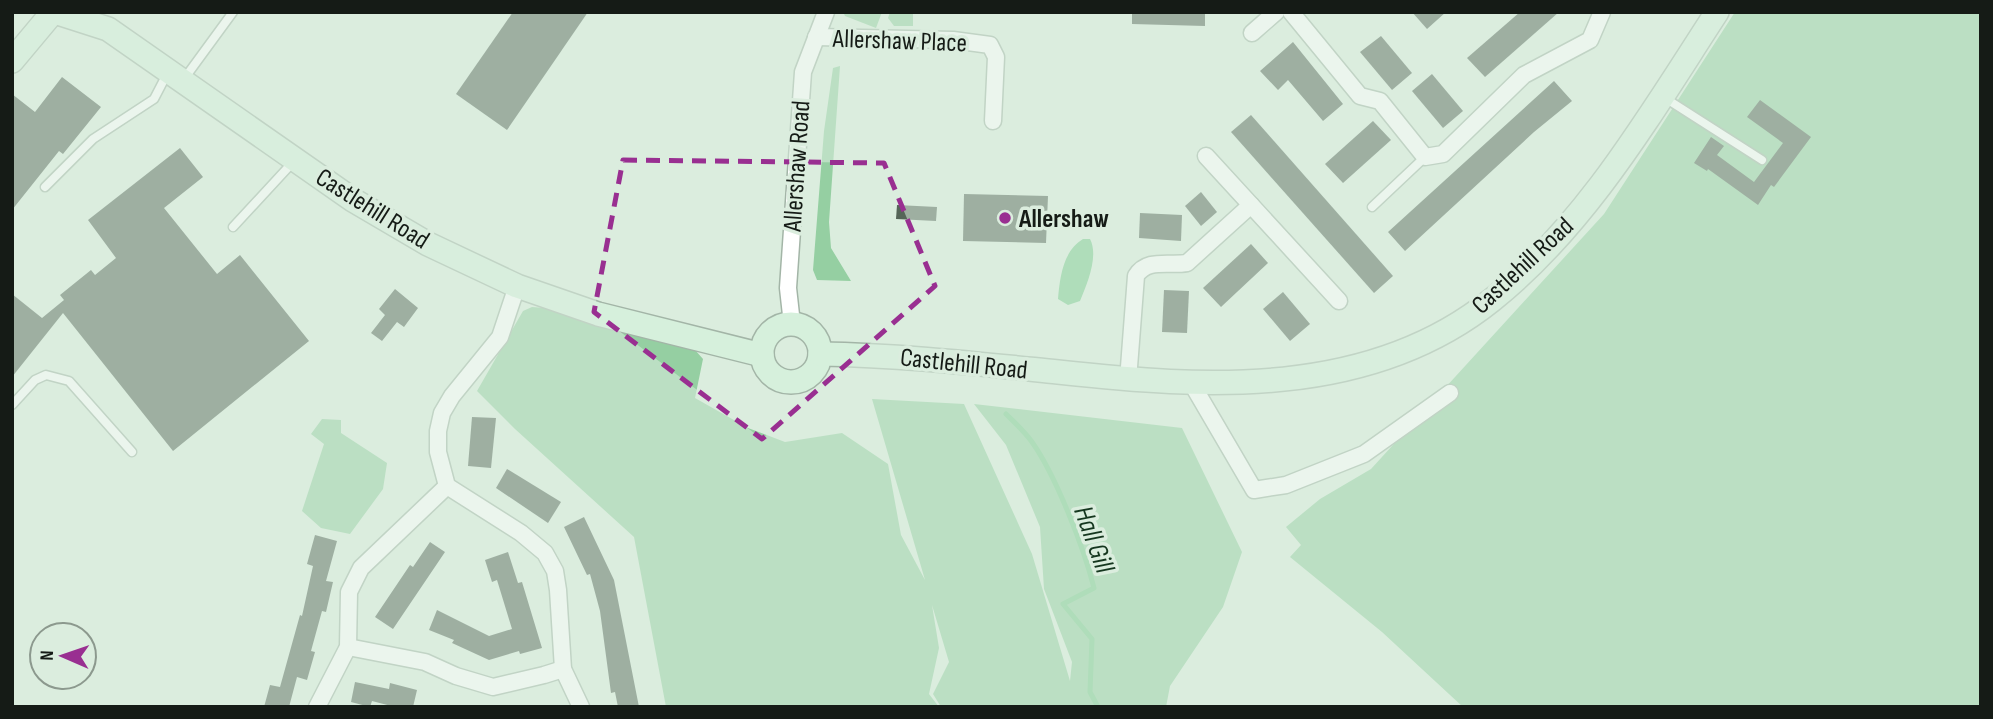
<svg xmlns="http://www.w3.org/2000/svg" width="1993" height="719" viewBox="0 0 1993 719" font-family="'Sofia Sans Condensed',sans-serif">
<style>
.green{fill:#95cfa2}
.water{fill:#7aca8e}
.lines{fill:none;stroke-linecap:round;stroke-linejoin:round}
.stream{stroke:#7aca8e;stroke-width:5}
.building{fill:#556558}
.lane-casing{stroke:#a3b5a7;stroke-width:11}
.street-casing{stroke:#a3b5a7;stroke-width:19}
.secondary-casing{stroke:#a3b5a7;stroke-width:26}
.lane{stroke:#fff;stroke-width:8}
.street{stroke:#fff;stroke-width:16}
.secondary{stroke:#d6f0dc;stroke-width:23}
.marked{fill:none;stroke:#992f91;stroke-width:5;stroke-dasharray:14 9;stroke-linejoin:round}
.poi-dot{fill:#992f91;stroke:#dbedde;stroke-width:2.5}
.labels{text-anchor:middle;stroke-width:7;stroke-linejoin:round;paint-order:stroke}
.street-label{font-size:26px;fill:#151b16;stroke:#dbedde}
.poi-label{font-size:26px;font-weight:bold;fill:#151b16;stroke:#dbedde;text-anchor:start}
.water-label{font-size:28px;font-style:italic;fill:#15371f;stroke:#dbedde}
</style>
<rect width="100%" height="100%" fill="#dbedde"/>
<!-- green -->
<g class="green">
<polygon points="843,12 882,12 876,28 845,16"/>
<polygon points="890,12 913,12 913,26 894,26 888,18"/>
<polygon points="1735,12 1981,12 1981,707 1463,707 1382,632 1290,557 1301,545 1286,527 1320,499 1371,469 1604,214"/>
<polygon points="840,66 829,222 831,248 851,281 817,280 813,270 824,131 833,68"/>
<polygon points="532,307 545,308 687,341 703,359 695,398 748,428 785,442 842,433 888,464 901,535 925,580 872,399 964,404 1032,554 1070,681 1072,662 1044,589 1040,527 1006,445 974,404 1182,428 1242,552 1223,607 1170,686 1166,707 941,707 933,694 949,662 932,605 939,648 929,694 939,707 666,707 634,537 515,429 477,391 523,311"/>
<polygon points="322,419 341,420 341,433 387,463 383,489 350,534 321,528 302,511 324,444 311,434"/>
</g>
<!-- water -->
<path class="water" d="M1083,239H1090C1099,256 1087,284 1080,301L1068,305L1058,299C1060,277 1063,251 1083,239Z"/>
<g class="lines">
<!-- stream -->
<path class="stream" d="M1006,414C1015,423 1025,432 1032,442C1056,476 1084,548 1094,588L1063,604L1092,639L1090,692L1098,707"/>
</g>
<!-- building -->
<g class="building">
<polygon points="513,12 588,12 507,130 456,94"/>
<polygon points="1132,12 1205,12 1205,26 1132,24"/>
<polygon points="1412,12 1446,12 1427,29"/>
<polygon points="1520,12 1559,12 1485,77 1467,58"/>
<polygon points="1381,36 1412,73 1392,90 1360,52"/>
<polygon points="1293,42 1343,104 1323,121 1288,80 1278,90 1260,71"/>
<polygon points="1432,74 1463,111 1443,128 1412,91"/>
<polygon points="62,77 101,107 63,154 59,151 12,210 12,94 35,112"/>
<polygon points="1554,81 1572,101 1534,132 1405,251 1388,232"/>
<polygon points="1760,100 1811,137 1774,187 1771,185 1758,205 1708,169 1707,171 1694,163 1711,137 1724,146 1717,155 1754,182 1783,143 1747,117"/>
<polygon points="1251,115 1393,276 1374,293 1231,132"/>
<polygon points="1373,121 1391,140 1343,183 1325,164"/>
<polygon points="180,148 203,177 164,208 217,274 240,255 309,341 173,451 63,313 12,377 12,294 42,318 64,300 60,295 91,270 95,275 116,258 88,220"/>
<polygon points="1201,192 1217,212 1201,226 1185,206"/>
<polygon points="964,194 1048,196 1046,243 963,241"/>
<polygon points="897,205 937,207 936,221 896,219"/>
<polygon points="1140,213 1182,215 1181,241 1139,238"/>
<polygon points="1251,244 1268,263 1221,307 1203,288"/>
<polygon points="395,289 418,308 404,327 397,322 382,341 371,333 385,315 379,309"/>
<polygon points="1164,290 1189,291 1187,333 1162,332"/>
<polygon points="1283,292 1310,324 1290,341 1263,309"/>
<polygon points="472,417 496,418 491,468 468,466"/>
<polygon points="507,469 561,502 548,523 496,488"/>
<polygon points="584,517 614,580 639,707 618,707 615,692 611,693 600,611 590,574 587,575 564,527"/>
<polygon points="315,535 337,541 326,581 333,582 326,612 322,611 311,651 315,652 307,680 297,677 289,707 264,707 270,685 280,687 300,615 302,616 313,566 307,564"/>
<polygon points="430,542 445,552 393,629 375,617 410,565 413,567"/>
<polygon points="508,552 518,583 522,582 542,648 520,654 519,651 489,660 452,643 454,640 429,630 437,610 489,636 512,629 497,580 492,582 485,560"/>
<polygon points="355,682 389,689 390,683 417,690 413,707 395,707 372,701 370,707 351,702"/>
</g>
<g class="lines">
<defs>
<g id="lane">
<polyline points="184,79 233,12"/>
<polyline points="1665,98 1762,160"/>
<polyline points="45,187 93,139 154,99 167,74"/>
<polyline points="1372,207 1425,157"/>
<polyline points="233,227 294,161"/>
<polyline points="12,405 35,380 46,375 69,381 132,452"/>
</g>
<g id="street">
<polyline points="1291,12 1360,96 1380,101 1425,157 1443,154 1524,75 1590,40 1602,12"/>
<polyline points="1252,33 1276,12"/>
<polyline points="816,37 953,40 990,45 996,57 993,121"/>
<polyline points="1206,156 1339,301"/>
<polyline points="517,286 500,337 452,396 442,413 438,431 438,452 447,486 521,533 545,553 555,571 558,590 563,669 581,707"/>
<polyline points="792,324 788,288 803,72 826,12"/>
<path d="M1128,380L1136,276C1147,258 1168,266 1187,263L1251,205"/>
<polyline points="1192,384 1254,490 1286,485 1364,454 1450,393"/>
<polyline points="348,647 425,662 456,676 493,687 544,675 563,669"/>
<polyline points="317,707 348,647 349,592 361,568 447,486"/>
</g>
<g id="secondary">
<polyline points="55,12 108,29 353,200 428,244 517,286 598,314 762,355"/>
<polyline points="12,61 53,12"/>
<circle cx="791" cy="353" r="29"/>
<path d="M820,354C899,355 979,364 1058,372C1204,388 1369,399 1492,300C1587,224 1651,113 1717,12"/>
</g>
</defs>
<!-- lane casing -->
<use href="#lane" class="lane-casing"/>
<!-- street casing -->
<use href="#street" class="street-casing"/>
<!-- secondary casing -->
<use href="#secondary" class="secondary-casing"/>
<!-- lane -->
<use href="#lane" class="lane"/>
<!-- street -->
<use href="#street" class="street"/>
<!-- secondary -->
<use href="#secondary" class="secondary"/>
</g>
<!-- marked area -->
<path d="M0 0H1993V719H0ZM623,160L884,163L935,286L762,439L594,312Z" fill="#dbedde" fill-opacity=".55" fill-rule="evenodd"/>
<path class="marked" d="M623,160L884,163L935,286L762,439L594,312Z"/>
<!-- markers -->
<circle class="poi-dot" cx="1005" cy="218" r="7"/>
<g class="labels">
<!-- street labels -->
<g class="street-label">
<text transform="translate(900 40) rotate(2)" y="9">Allershaw Place</text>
<text transform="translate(796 166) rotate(-86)" y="9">Allershaw Road</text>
<text transform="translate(373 208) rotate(32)" y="9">Castlehill Road</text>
<text transform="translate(1522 265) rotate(-43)" y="9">Castlehill Road</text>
<text transform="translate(964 363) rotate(6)" y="9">Castlehill Road</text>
</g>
<!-- poi labels -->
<g class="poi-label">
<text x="1019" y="227">Allershaw</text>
</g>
<!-- water labels -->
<g class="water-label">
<text transform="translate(1095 539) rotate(70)" y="10">Hall Gill</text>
</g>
</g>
<!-- border -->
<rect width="1993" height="719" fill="none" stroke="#151b16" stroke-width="28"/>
<!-- north arrow -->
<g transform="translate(63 656) rotate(272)"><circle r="33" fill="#dbedde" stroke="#8c998e" stroke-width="2"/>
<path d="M0-5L12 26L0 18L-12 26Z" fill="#992f91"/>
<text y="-10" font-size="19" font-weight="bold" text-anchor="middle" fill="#151b16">N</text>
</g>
</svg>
